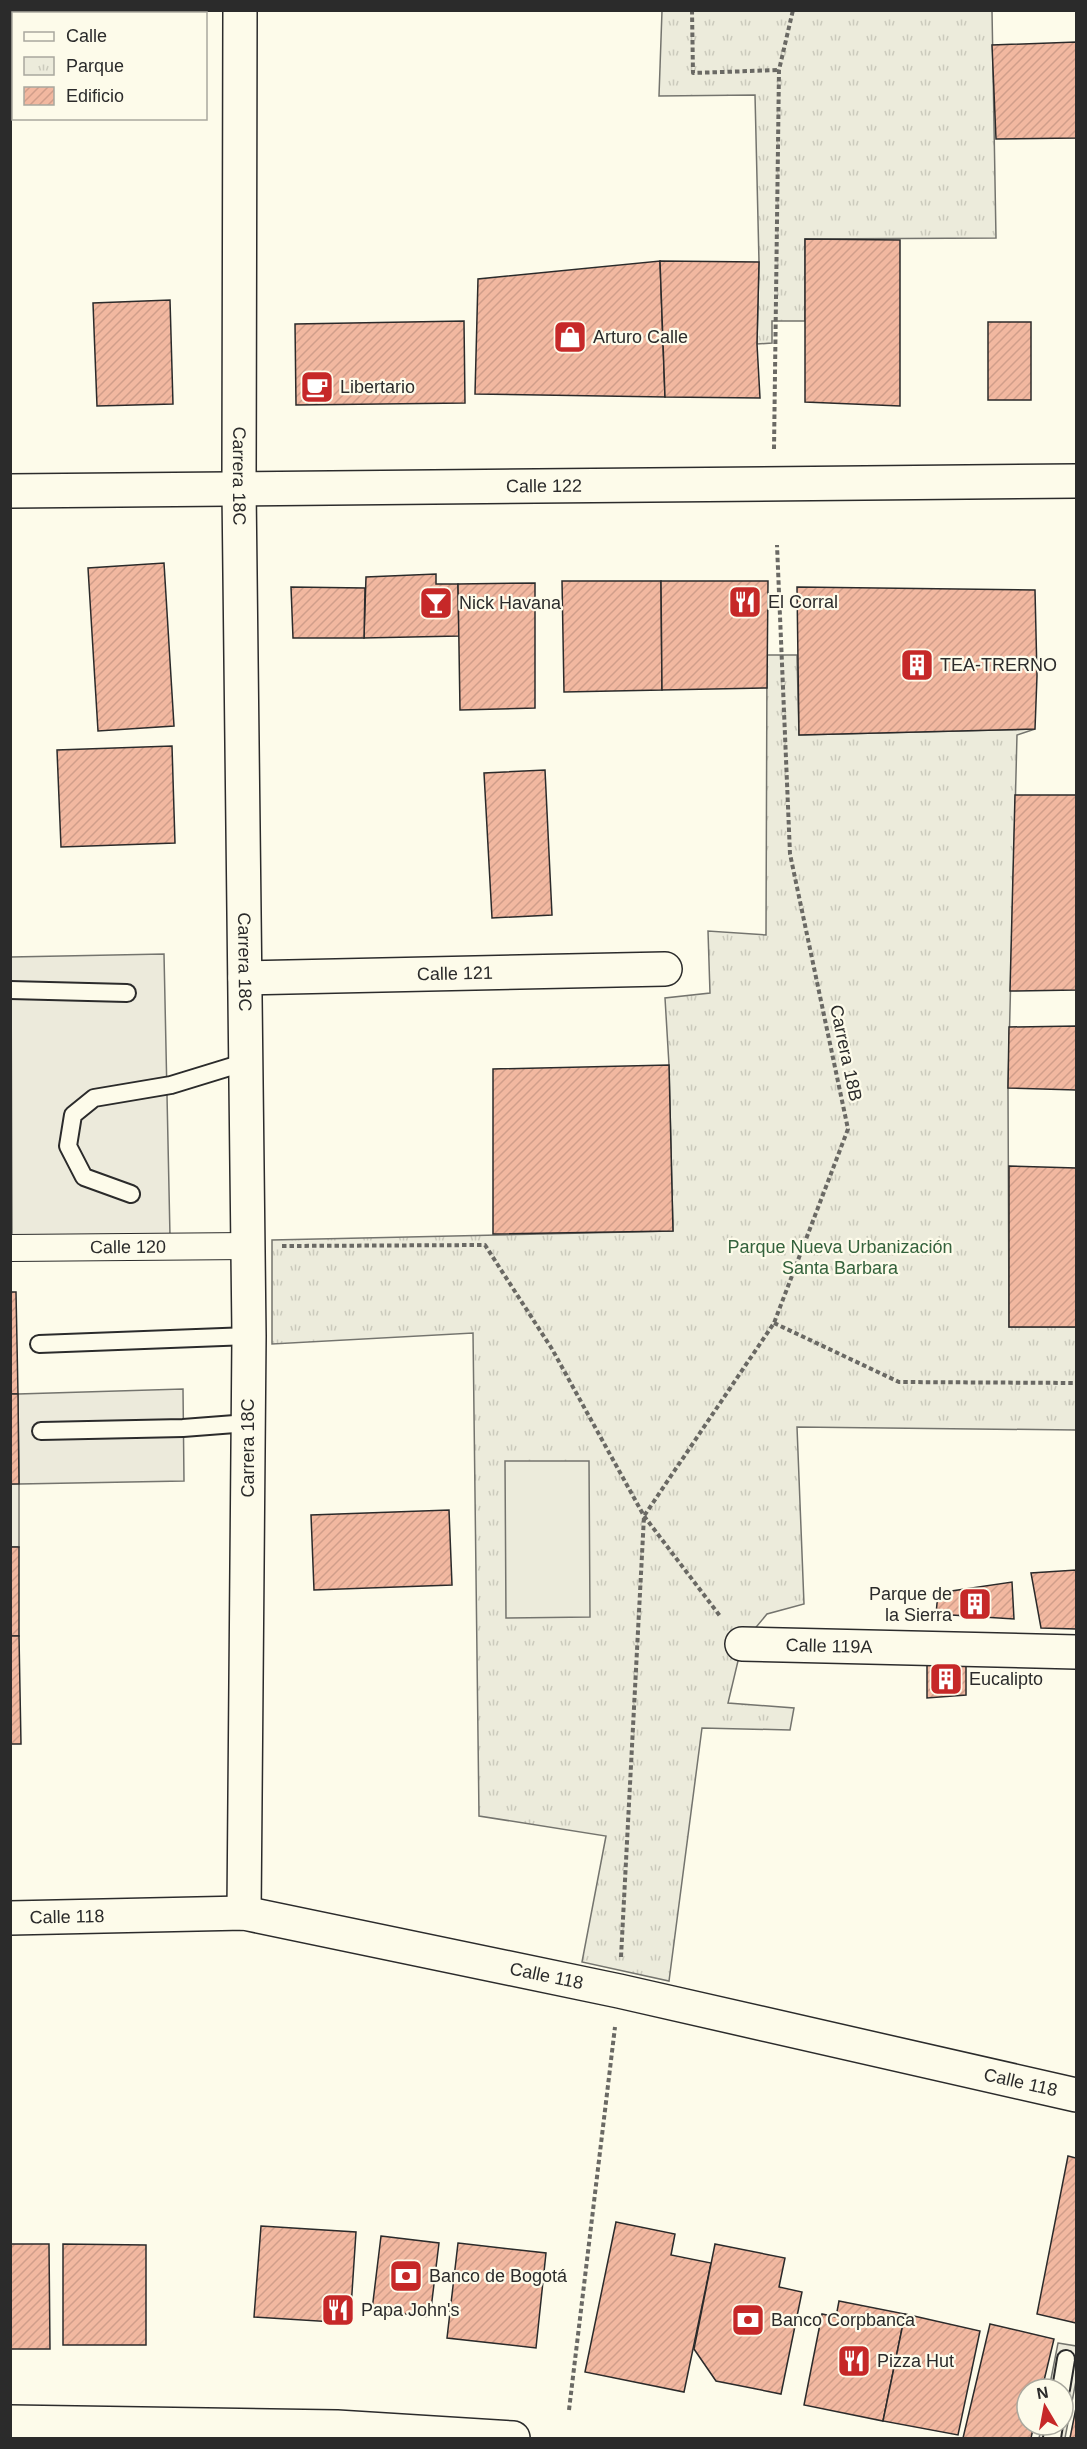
<svg xmlns="http://www.w3.org/2000/svg" width="1087" height="2449" viewBox="0 0 1087 2449" font-family="Helvetica,sans-serif">
<style>
.park{fill:url(#park-tufts);stroke:#74746e;stroke-width:1.5}
.garden{fill:#ecebdb;stroke:#74746e;stroke-width:1.5}
.parking{fill:#eceadb;stroke:#74746e;stroke-width:1.5}
.building{fill:url(#building-hatch);stroke:#2b2b2b;stroke-width:1.5}
.lines{fill:none;stroke-linecap:round;stroke-linejoin:round}
.service-casing{stroke:#2b2b2b;stroke-width:20}
.pedestrian-casing{stroke:#2b2b2b;stroke-width:28}
.minor-casing{stroke:#2b2b2b;stroke-width:36}
.tertiary-casing{stroke:#2b2b2b;stroke-width:36}
.primary-casing{stroke:#2b2b2b;stroke-width:36}
.path{stroke:#6a6964;stroke-width:4;stroke-dasharray:4.5 3;stroke-linecap:butt}
.service{stroke:#fdfbea;stroke-width:16}
.pedestrian{stroke:#fdfbea;stroke-width:26}
.minor{stroke:#fdfbea;stroke-width:33}
.tertiary{stroke:#fdfbea;stroke-width:33}
.primary{stroke:#fdfbea;stroke-width:33}
.labels{text-anchor:middle;stroke-width:4.5;stroke-linejoin:round;paint-order:stroke}
.poi-label{font-size:18px;fill:#2b2b2b;stroke:#fdfbea;text-anchor:start}
.street-label{font-size:18px;fill:#2b2b2b;stroke:#fdfbea}
.park-label{font-size:18px;fill:#34623c;stroke:#fdfbea}
</style>
<defs>
<pattern id="park-tufts" width="24" height="20" patternUnits="userSpaceOnUse" patternTransform="scale(1.5)"><rect width="24" height="20" fill="#ecebdb"/><path d="M3 7l-1-3M5 7V3M7 7l1-3M15 17l-1-3M17 17v-4M19 17l1-3" fill="none" stroke="#cbcabc"/></pattern>
<pattern id="building-hatch" width="6" height="6" patternUnits="userSpaceOnUse" patternTransform="scale(1.5)"><rect width="6" height="6" fill="#f2b8a0"/><path d="M-1 1l2-2M0 6l6-6M5 7l2-2" fill="none" stroke="#d09e8a"/></pattern>
</defs>
<rect width="100%" height="100%" fill="#fdfbea"/>
<!-- park -->
<g class="park">
<polygon points="662,11 992,11 996,238 805,239 805,321 772,321 772,343 757,344 759,262 755,95 659,96"/>
<polygon points="767,655 797,655 799,735 1035,729 1017,735 1008,1088 1009,1327 1076,1327 1076,1430 797,1427 804,1604 767,1614 742,1644 728,1703 794,1708 790,1730 702,1728 669,1981 582,1962 606,1836 479,1816 473,1333 272,1344 272,1240 673,1231 669,1065 665,998 710,993 708,931 766,935"/>
</g>
<!-- garden -->
<polygon class="garden" points="505,1461 589,1461 590,1617 506,1618"/>
<!-- parking -->
<g class="parking">
<polygon points="164,954 170,1236 12,1239 11,957"/>
<polygon points="183,1389 184,1481 19,1484 19,1547 11,1547 11,1484 19,1483 18,1394"/>
<polygon points="1058,2343 1076,2346 1076,2381 1065,2438 1039,2438 1042,2425 1063,2425 1063,2389 1049,2389"/>
</g>
<!-- building -->
<g class="building">
<polygon points="1076,42 1076,138 996,139 992,45"/>
<polygon points="805,239 900,240 900,406 805,402"/>
<polygon points="660,261 665,397 475,394 478,279"/>
<polygon points="660,261 759,262 757,344 760,398 665,397"/>
<polygon points="170,300 173,404 97,406 93,303"/>
<polygon points="464,321 465,403 296,405 295,324"/>
<rect x="988" y="322" width="43" height="78"/>
<polygon points="164,563 174,726 98,731 88,568"/>
<polygon points="436,574 436,584 458,584 459,636 364,638 366,577"/>
<polygon points="562,581 661,581 662,690 564,692"/>
<polygon points="661,581 768,581 767,688 662,690"/>
<polygon points="535,583 535,708 460,710 458,584"/>
<polygon points="291,587 365,588 364,638 293,638"/>
<polygon points="797,587 1035,590 1037,676 1035,729 799,735"/>
<polygon points="172,746 175,843 61,847 57,750"/>
<polygon points="545,770 552,915 492,918 484,773"/>
<polygon points="1015,795 1076,795 1076,990 1010,991"/>
<polygon points="1076,1026 1076,1090 1008,1088 1009,1027"/>
<polygon points="669,1065 673,1231 493,1234 493,1069"/>
<polygon points="1009,1166 1076,1168 1076,1327 1009,1327"/>
<polygon points="10,1292 16,1292 18,1394 10,1394"/>
<polygon points="10,1394 18,1394 19,1484 10,1484"/>
<polygon points="449,1510 452,1585 314,1590 311,1515"/>
<rect x="10" y="1547" width="9" height="89"/>
<polygon points="1076,1570 1076,1629 1041,1628 1031,1573"/>
<polygon points="1012,1582 1014,1619 936,1614 938,1593"/>
<polygon points="10,1636 19,1636 21,1744 10,1744"/>
<polygon points="966,1661 966,1695 927,1698 927,1662"/>
<polygon points="1068,2156 1076,2158 1076,2323 1037,2314"/>
<polygon points="616,2222 675,2234 671,2255 711,2263 684,2392 585,2372"/>
<polygon points="261,2226 356,2232 350,2323 254,2317"/>
<polygon points="381,2236 439,2243 430,2317 372,2310"/>
<polygon points="458,2243 546,2253 536,2348 447,2338"/>
<polygon points="10,2244 49,2244 50,2349 10,2349"/>
<polygon points="63,2244 146,2245 146,2345 63,2345"/>
<polygon points="715,2244 785,2258 779,2287 802,2292 781,2394 716,2381 694,2349"/>
<polygon points="839,2301 905,2314 883,2421 804,2405 822,2314 836,2317"/>
<polygon points="905,2314 980,2331 958,2435 883,2421"/>
<polygon points="990,2324 1054,2339 1042,2389 1027,2389 1027,2425 1034,2425 1031,2438 963,2438"/>
<polygon points="1076,2408 1076,2438 1070,2438"/>
</g>
<g class="lines">
<defs>
<g id="service">
<polyline points="10,990 127,993"/>
<polyline points="131,1194 84,1177 68,1146 73,1115 94,1098 171,1085 246,1062"/>
<polyline points="39,1344 249,1336"/>
<polyline points="41,1431 183,1428 248,1423"/>
<polyline points="1061,2389 1066,2359"/>
<polyline points="1052,2438 1054,2425"/>
</g>
<g id="pedestrian">
<path id="s1" d="M10,1248L248,1246"/>
</g>
<g id="minor">
<path id="s2" d="M240,10L239,489L249,1336L244,1913"/>
<path id="s3" d="M245,978L665,969"/>
<path id="s4" d="M742,1644L1076,1652"/>
<path id="s5" d="M10,1918L244,1913L619,1991L1076,2095"/>
</g>
<g id="tertiary">
<path id="s6" d="M10,491L1076,481"/>
</g>
<polyline id="primary" points="10,2422 337,2427 513,2438"/>
</defs>
<!-- service casing -->
<use href="#service" class="service-casing"/>
<!-- pedestrian casing -->
<use href="#pedestrian" class="pedestrian-casing"/>
<!-- minor casing -->
<use href="#minor" class="minor-casing"/>
<!-- tertiary casing -->
<use href="#tertiary" class="tertiary-casing"/>
<!-- primary casing -->
<use href="#primary" class="primary-casing"/>
<!-- path -->
<g class="path">
<polyline points="692,10 693,73 779,70"/>
<polyline points="774,449 779,70 793,10"/>
<polyline points="282,1246 485,1245 552,1349 644,1516 720,1616"/>
<polyline points="774,1323 899,1382 1076,1383"/>
<polyline points="621,1957 644,1516 774,1323 848,1129 790,854 777,545"/>
<polyline points="569,2410 615,2027"/>
</g>
<!-- service -->
<use href="#service" class="service"/>
<!-- pedestrian -->
<use href="#pedestrian" class="pedestrian"/>
<!-- minor -->
<use href="#minor" class="minor"/>
<!-- tertiary -->
<use href="#tertiary" class="tertiary"/>
<!-- primary -->
<use href="#primary" class="primary"/>
</g>
<!-- icons -->
<defs>
<symbol id="shop-square" viewBox="-11 -11 22 22"><rect x="-9" y="-9" width="18" height="18" rx="4" fill="#c62828" stroke="#fdfbea"/><path d="M-5-2.5h2.3a2.7 3.5 0 0 1 5.4 0H5L5.5 6h-11ZM-1.5-2.5h3a1.5 2.3 0 0 0-3 0Z" fill="#fff"/></symbol>
<symbol id="cafe-square" viewBox="-11 -11 22 22"><rect x="-9" y="-9" width="18" height="18" rx="4" fill="#c62828" stroke="#fdfbea"/><path d="M-5.5-4.5H6V0H3Q3 3.5 0 3.5H-2.5Q-5.5 3.5-5.5 0ZM3-3.2v2h1.7v-2ZM-6 4.5H4V6H-6Z" fill="#fff"/></symbol>
<symbol id="restaurant-square" viewBox="-11 -11 22 22"><rect x="-9" y="-9" width="18" height="18" rx="4" fill="#c62828" stroke="#fdfbea"/><path d="M-5-6h1v4h1v-4h1v4h1v-4h1v5L-1.5 .5V6h-2V.5L-5-1ZM5-6V6H3V1.5H1.5Q1.5-4 5-6Z" fill="#fff"/></symbol>
<symbol id="bar-square" viewBox="-11 -11 22 22"><rect x="-9" y="-9" width="18" height="18" rx="4" fill="#c62828" stroke="#fdfbea"/><path d="M-6-5H6L.8 .8V4.5H3.5V6h-7V4.5H-.8V.8Z" fill="#fff"/></symbol>
<symbol id="building-square" viewBox="-11 -11 22 22"><rect x="-9" y="-9" width="18" height="18" rx="4" fill="#c62828" stroke="#fdfbea"/><path d="M-4-6H4V6H1V3H-1V6H-4ZM-2.5-4.3h1.7v1.8h-1.7ZM.8-4.3h1.7v1.8H.8ZM-2.5-1h1.7V.8h-1.7ZM.8-1h1.7V.8H.8Z" fill="#fff"/></symbol>
<symbol id="bank-square" viewBox="-11 -11 22 22"><rect x="-9" y="-9" width="18" height="18" rx="4" fill="#c62828" stroke="#fdfbea"/><path d="M-6-4H6V4H-6ZM0-2.3a2.3 2.3 0 1 0 0 4.6a2.3 2.3 0 1 0 0-4.6Z" fill="#fff"/></symbol>
</defs>
<g fill-rule="evenodd">
<use href="#shop-square" x="551" y="318" width="38" height="38"/>
<use href="#cafe-square" x="298" y="368" width="38" height="38"/>
<use href="#restaurant-square" x="726" y="583" width="38" height="38"/>
<use href="#bar-square" x="417" y="584" width="38" height="38"/>
<use href="#building-square" x="898" y="646" width="38" height="38"/>
<use href="#building-square" x="956" y="1585" width="38" height="38"/>
<use href="#building-square" x="927" y="1660" width="38" height="38"/>
<use href="#bank-square" x="387" y="2257" width="38" height="38"/>
<use href="#restaurant-square" x="319" y="2291" width="38" height="38"/>
<use href="#bank-square" x="729" y="2301" width="38" height="38"/>
<use href="#restaurant-square" x="835" y="2342" width="38" height="38"/>
</g>
<g class="labels">
<!-- poi labels -->
<g class="poi-label">
<text x="593" y="343">Arturo Calle</text>
<text x="340" y="393">Libertario</text>
<text x="768" y="608">El Corral</text>
<text x="459" y="609">Nick Havana</text>
<text x="940" y="671">TEA-TRERNO</text>
<text x="952" y="1600" text-anchor="end">Parque de<tspan x="952" dy="21">la Sierra</tspan></text>
<text x="969" y="1685">Eucalipto</text>
<text x="429" y="2282">Banco de Bogotá</text>
<text x="361" y="2316">Papa John's</text>
<text x="771" y="2326">Banco Corpbanca</text>
<text x="877" y="2367">Pizza Hut</text>
</g>
<!-- street labels -->
<g class="street-label">
<text dy="6" stroke="none"><textPath href="#s2" startOffset="466">Carrera 18C</textPath></text>
<text dy="6" stroke="none"><textPath href="#s6" startOffset="534">Calle 122</textPath></text>
<text dy="6" stroke="none"><textPath href="#s2" startOffset="952">Carrera 18C</textPath></text>
<text dy="6" stroke="none"><textPath href="#s3" startOffset="210">Calle 121</textPath></text>
<text transform="translate(846 1053) rotate(78)" y="6">Carrera 18B</text>
<text dy="6" stroke="none"><textPath href="#s1" startOffset="118">Calle 120</textPath></text>
<text transform="translate(248 1448) rotate(-90)" y="6">Carrera 18C</text>
<text dy="6" stroke="none"><textPath href="#s4" startOffset="87">Calle 119A</textPath></text>
<text dy="6" stroke="none"><textPath href="#s5" startOffset="57">Calle 118</textPath></text>
<text dy="6" stroke="none"><textPath href="#s5" startOffset="543">Calle 118</textPath></text>
<text dy="6" stroke="none"><textPath href="#s5" startOffset="1029">Calle 118</textPath></text>
</g>
<!-- park labels -->
<g class="park-label">
<text x="840" y="1253">Parque Nueva Urbanización<tspan x="840" dy="21">Santa Barbara</tspan></text>
</g>
</g>
<!-- border -->
<rect width="1087" height="2449" fill="none" stroke="#2b2b2b" stroke-width="24"/>
<!-- legend -->
<rect x="12" y="12" width="195" height="108" fill="#fdfbea" stroke="#a9a89e" stroke-width="1.5"/>
<rect x="24" y="32" width="30" height="9" fill="#fdfbea" stroke="#a9a89e" stroke-width="1.5"/>
<text x="66" y="42" font-size="18" fill="#2b2b2b">Calle</text>
<rect x="24" y="57" width="30" height="18" fill="url(#park-tufts)" stroke="#a9a89e" stroke-width="1.5"/>
<text x="66" y="72" font-size="18" fill="#2b2b2b">Parque</text>
<rect x="24" y="87" width="30" height="18" fill="url(#building-hatch)" stroke="#a9a89e" stroke-width="1.5"/>
<text x="66" y="102" font-size="18" fill="#2b2b2b">Edificio</text>
<!-- north arrow -->
<g transform="translate(1045 2407) rotate(350)"><circle r="28" fill="#fdfbea" stroke="#a9a89e" stroke-width="1.5"/>
<path d="M0-4.5L10 22L0 15L-10 22Z" fill="#c62828"/>
<text y="-9" font-size="16" font-weight="bold" text-anchor="middle" fill="#2b2b2b">N</text>
</g>
</svg>
